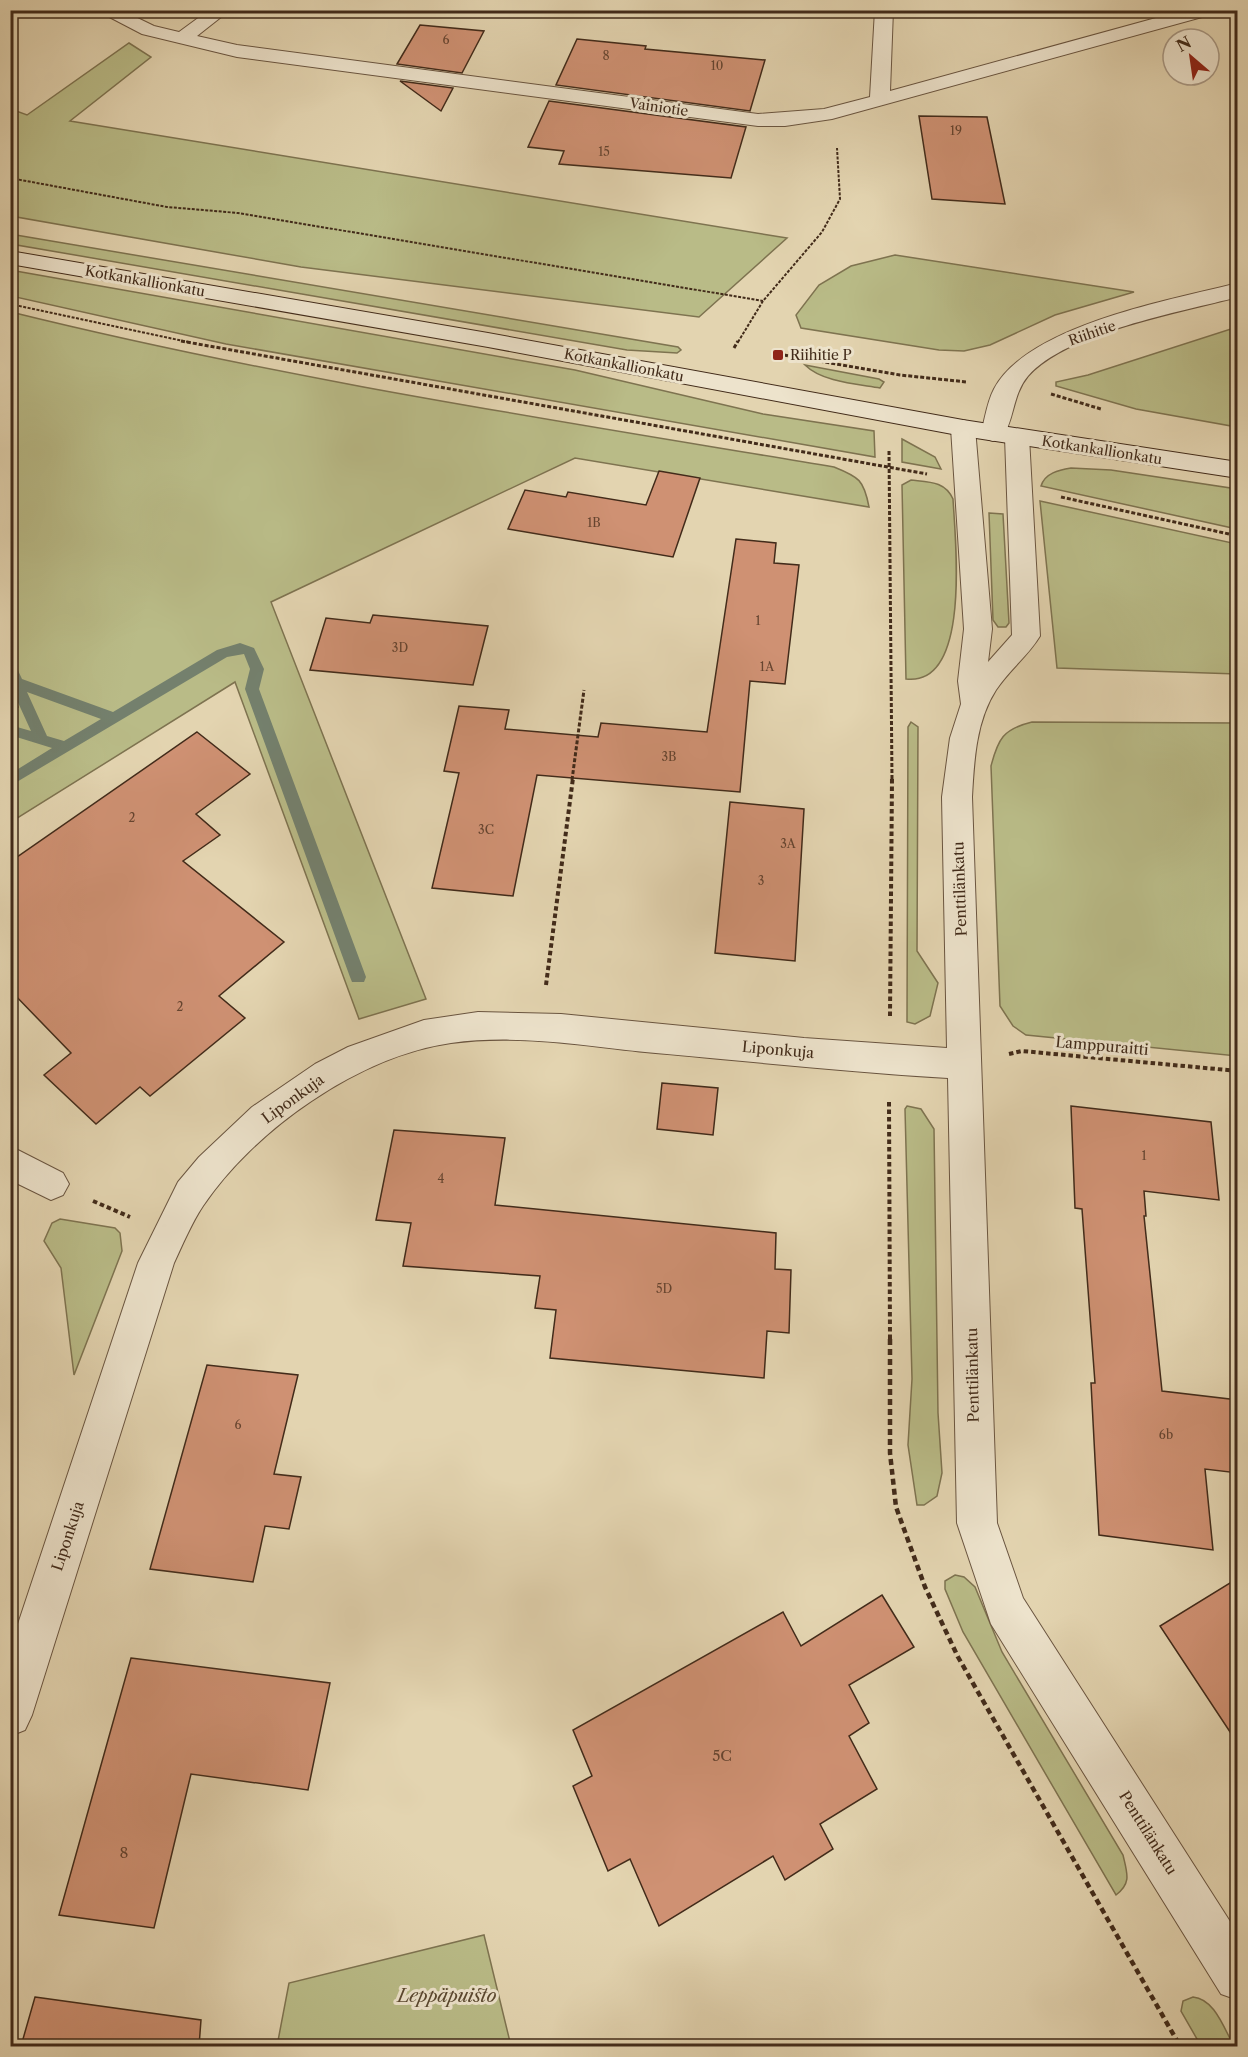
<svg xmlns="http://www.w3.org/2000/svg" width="1248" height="2057" viewBox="0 0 1248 2057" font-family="'Libre Caslon Text',serif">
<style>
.green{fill:#b9bb87;stroke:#7e7350;stroke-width:1.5}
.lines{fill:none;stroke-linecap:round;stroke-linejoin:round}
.stream{fill:#74806d;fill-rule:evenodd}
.building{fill:#cf9173;stroke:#422b1a;stroke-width:1.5}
.street-casing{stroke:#6a5540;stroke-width:2}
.secondary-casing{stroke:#422b1a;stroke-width:2}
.path-far3{stroke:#422b1a;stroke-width:2;stroke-dasharray:3 1.5;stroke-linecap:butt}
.path-far2{stroke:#422b1a;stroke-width:3;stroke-dasharray:4 2;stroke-linecap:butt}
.path-far1{stroke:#422b1a;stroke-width:4;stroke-dasharray:4.5 3;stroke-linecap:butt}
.path{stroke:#422b1a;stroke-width:4.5;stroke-dasharray:6 4;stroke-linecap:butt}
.street{fill:#ede3cc;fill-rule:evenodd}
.secondary{fill:#ede3cc;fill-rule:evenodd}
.poi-dot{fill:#8f2418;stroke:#ede3cc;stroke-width:2}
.labels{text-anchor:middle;stroke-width:6;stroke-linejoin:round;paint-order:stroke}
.number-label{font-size:12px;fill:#654430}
.far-street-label{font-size:14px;fill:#422b1a;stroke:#ede3cc}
.far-poi-label{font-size:14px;fill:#422b1a;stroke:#ede3cc;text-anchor:start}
.street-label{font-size:15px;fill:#422b1a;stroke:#ede3cc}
.near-number-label{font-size:15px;fill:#654430}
.near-park-label{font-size:18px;font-style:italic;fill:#5a4830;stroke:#ede3cc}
</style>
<rect width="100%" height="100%" fill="#e3d4b0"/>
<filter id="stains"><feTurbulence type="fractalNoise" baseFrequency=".00333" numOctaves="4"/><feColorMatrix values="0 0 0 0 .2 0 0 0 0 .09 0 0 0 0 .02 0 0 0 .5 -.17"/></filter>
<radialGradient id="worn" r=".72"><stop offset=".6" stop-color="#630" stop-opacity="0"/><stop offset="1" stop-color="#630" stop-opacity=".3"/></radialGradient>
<!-- green -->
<g class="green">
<polygon points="129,43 151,57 70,121 787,238 699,317 301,267 11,216 11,109 27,115"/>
<polygon points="10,234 678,347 681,350 677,353 627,350 11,244"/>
<polygon points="895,255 1134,292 1055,315 990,345 964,351 939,350 801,328 796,315 819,285 851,266"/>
<polygon points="10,270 575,370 763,414 874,431 875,457 226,344 11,296"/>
<path d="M11,312C282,379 559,421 834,467C859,477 864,480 869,507L575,458L271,602L426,999L359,1019L235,682L11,822L10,710L18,707L10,691Z"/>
<polygon points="1237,327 1237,427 1136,409 1056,386 1056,382 1088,375"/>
<path d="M805,365L879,379L884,382L880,388C857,384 822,382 805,365Z"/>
<polygon points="902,439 935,457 941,469 902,462"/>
<path d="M1071,468L1111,470L1237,489V529L1041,486C1045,473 1059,470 1071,468Z"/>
<path d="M911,480C929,482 945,481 953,499C955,538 972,687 906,679L902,485Z"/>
<polygon points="1040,501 1237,544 1237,674 1057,668"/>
<polygon points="989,513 1003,514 1009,623 1006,627 998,627 993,620"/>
<polygon points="911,722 918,727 917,951 938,983 930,1016 915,1024 907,1022 908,727"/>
<path d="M1032,722L1237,723V1056L1026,1035L1013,1026L1000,1006L991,766C998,739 1003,729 1032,722Z"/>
<polygon points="907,1106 921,1109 934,1129 938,1413 942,1473 937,1496 924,1505 917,1505 908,1445 912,1379 905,1109"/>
<polygon points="60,1219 115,1228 120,1233 122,1251 74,1375 61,1268 44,1241 52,1223"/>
<path d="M955,1575L964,1577L975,1587L1002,1652L1123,1855C1127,1873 1132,1883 1116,1895L963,1632L945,1589V1581Z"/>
<polygon points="484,1935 511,2046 277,2046 289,1983"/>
<path d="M1193,1997C1215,1999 1224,2029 1234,2046H1201L1181,2011L1183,2001Z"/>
</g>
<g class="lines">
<!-- stream -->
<path class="stream" d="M240,643L254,648L264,669L259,689L366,977L364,982H352L350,977L245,689L250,669L244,654L227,657L10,786V774L52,748L10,735V725L31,731L10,685V663L15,664L22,679L113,712L217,650ZM27,692L101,719L64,741L47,736Z"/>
</g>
<!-- building -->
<g class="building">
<polygon points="420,25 484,31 462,73 397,64"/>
<polygon points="577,39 646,46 645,49 765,60 750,111 556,85"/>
<polygon points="400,81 453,88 441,111"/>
<polygon points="549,101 746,127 731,178 559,164 564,151 528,147"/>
<polygon points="919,116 987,117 1005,204 932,199"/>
<polygon points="659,471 700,478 673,557 508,529 525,490 566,497 568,492 646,505"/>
<polygon points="736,539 776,543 774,563 799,565 785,684 750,681 740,792 537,775 513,896 432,888 459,773 444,771 459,706 509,710 505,729 598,737 601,723 707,732"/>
<polygon points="373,615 488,626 473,685 310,670 326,618 370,623"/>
<polygon points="197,732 250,774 196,814 220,835 183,861 284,942 219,996 245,1018 150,1096 140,1087 96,1124 44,1075 71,1053 10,990 10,862"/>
<polygon points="730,802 804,809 795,961 715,953"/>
<polygon points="662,1083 718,1088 713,1135 657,1129"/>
<polygon points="1071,1106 1211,1122 1219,1200 1144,1191 1146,1216 1144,1216 1162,1391 1238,1400 1238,1473 1205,1469 1213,1550 1099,1535 1091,1383 1095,1383 1082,1209 1075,1208"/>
<polygon points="394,1130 505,1138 495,1205 776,1233 775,1269 791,1270 789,1333 767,1331 764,1378 550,1358 556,1310 535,1308 540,1276 403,1266 411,1223 376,1220"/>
<polygon points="207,1365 298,1375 274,1474 301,1477 289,1529 265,1526 253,1582 150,1569"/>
<polygon points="1238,1578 1238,1744 1160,1626"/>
<polygon points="882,1595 914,1647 849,1685 869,1723 849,1736 877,1789 820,1824 833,1849 785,1880 773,1856 659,1926 630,1859 608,1871 573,1786 592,1776 573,1730 783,1612 801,1646"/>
<polygon points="131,1658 330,1683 308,1790 191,1774 154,1928 59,1915"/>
<polygon points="35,1997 201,2020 199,2046 21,2046"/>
</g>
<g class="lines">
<defs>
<g id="street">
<polygon points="96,10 121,10 154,26 179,32 209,10 230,10 197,36 237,45 758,114 824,109 870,97 875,10 893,10 890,91 1185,10 1216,10 1213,14 832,119 785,126 758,126 237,57 142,34"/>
<path d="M1238,283V297C1181,312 1067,332 1028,376C1012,395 1015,419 1002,438L993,441L984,438L981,433C985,419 987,402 994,389C1028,325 1171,300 1238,283Z"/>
<path d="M963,420L972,423L975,428L992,629L988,662L1012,635L1005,437L1008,432L1017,429L1026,432L1029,437L1040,636C1028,656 1009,670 996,690C976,721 974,761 972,797L997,1523L1023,1598L1238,1934V2000L1221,1994L991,1624L957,1523L948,1078C847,1072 746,1061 645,1052C581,1045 515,1034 451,1043C359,1056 254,1130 203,1206C191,1224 183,1244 174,1263L32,1715L25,1730L10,1736V1648L138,1263L178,1182L199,1157L252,1107L315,1064L348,1047L424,1020L478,1012L561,1014L804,1038L947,1048L942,797L950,738L961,704L958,681L964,629L951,428L954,423Z"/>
<polygon points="10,1146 63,1173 69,1184 63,1195 51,1200 10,1180"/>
</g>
<polygon id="secondary" points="10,251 488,333 963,420 1238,462 1238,478 963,436 488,347 10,264"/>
</defs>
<!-- street casing -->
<use href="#street" class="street-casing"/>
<!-- secondary casing -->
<use href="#secondary" class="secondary-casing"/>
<!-- path-far3 -->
<g class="path-far3">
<polyline points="10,178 167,207 238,213 763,301"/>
<polyline points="10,304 188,342"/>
<polyline points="738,342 763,301 822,232 840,199 837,148"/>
</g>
<!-- path-far2 -->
<g class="path-far2">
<polyline points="181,341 927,474"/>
<polyline points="734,348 738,341"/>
<polyline points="784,355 900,375 967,382"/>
<polyline points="1051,394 1101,409"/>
<polyline points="889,451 892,780"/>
<polyline points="1061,497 1238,536"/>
<polyline points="572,780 584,690"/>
</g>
<!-- path-far1 -->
<g class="path-far1">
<polyline points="546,985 573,778"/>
<polyline points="890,1016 892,778"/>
<polyline points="1009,1054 1022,1051 1238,1071"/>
<polyline points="889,1102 890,1340"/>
<polyline points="93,1201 130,1217"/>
</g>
<!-- path -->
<polyline class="path" points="890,1339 890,1453 896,1507 925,1587 958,1657 1180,2046"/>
<!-- street -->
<use href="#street" class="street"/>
<!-- secondary -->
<use href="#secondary" class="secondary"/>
</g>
<!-- markers -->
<rect class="poi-dot" x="772" y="349" width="12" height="12" rx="3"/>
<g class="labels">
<!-- number labels -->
<g class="number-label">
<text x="446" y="44">6</text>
<text x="606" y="60">8</text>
<text x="717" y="70">10</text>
<text x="956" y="135">19</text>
<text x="604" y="156">15</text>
<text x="594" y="527">1B</text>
<text x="758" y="625">1</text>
<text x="400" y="652">3D</text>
<text x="767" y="671">1A</text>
<text x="669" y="761">3B</text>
<text x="132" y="822">2</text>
<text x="486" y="834">3C</text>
<text x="788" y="848">3A</text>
<text x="761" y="885">3</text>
<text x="180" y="1011">2</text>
<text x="1144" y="1160">1</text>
<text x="441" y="1183">4</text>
<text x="664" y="1293">5D</text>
<text x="238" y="1429">6</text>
<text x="1166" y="1439">6b</text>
</g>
<!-- far-street labels -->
<g class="far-street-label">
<text transform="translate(659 107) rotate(8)" y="5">Vainiotie</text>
<text transform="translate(145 281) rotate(10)" y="5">Kotkankallionkatu</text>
<text transform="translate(1092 333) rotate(-19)" y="5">Riihitie</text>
<text transform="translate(624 365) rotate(11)" y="5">Kotkankallionkatu</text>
<text transform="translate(1102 450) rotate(9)" y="5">Kotkankallionkatu</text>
</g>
<!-- far-poi labels -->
<g class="far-poi-label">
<text x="790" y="360">Riihitie P</text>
</g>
<!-- street labels -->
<g class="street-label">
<text transform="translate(960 889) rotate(-92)" y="5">Penttilänkatu</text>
<text transform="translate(1102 1046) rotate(5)" y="5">Lamppuraitti</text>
<text transform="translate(778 1050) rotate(5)" y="5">Liponkuja</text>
<text transform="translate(293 1099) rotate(-36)" y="5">Liponkuja</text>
<text transform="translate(973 1375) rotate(-91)" y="5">Penttilänkatu</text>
<text transform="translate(68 1536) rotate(-72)" y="5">Liponkuja</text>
<text transform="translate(1148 1833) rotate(58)" y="5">Penttilänkatu</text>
</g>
<!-- near-number labels -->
<g class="near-number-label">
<text x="722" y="1761">5C</text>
<text x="124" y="1858">8</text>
</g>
<!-- near-park labels -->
<g class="near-park-label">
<text x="447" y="2002">Leppäpuisto</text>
</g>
</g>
<!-- margin -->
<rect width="1248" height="2057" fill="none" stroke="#e3d4b0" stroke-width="36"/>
<rect x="12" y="12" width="1224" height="2033" fill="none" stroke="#422b1a" stroke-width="3"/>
<rect x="18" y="18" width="1212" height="2021" fill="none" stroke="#422b1a" stroke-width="1.5"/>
<!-- north arrow -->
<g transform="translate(1191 57) rotate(331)"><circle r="28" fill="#ede3cc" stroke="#a99985" stroke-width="1.5"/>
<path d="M0-4.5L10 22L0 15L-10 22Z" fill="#8f2418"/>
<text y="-9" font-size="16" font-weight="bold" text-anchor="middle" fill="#422b1a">N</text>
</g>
<rect width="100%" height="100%" filter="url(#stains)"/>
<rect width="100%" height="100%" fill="url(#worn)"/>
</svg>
